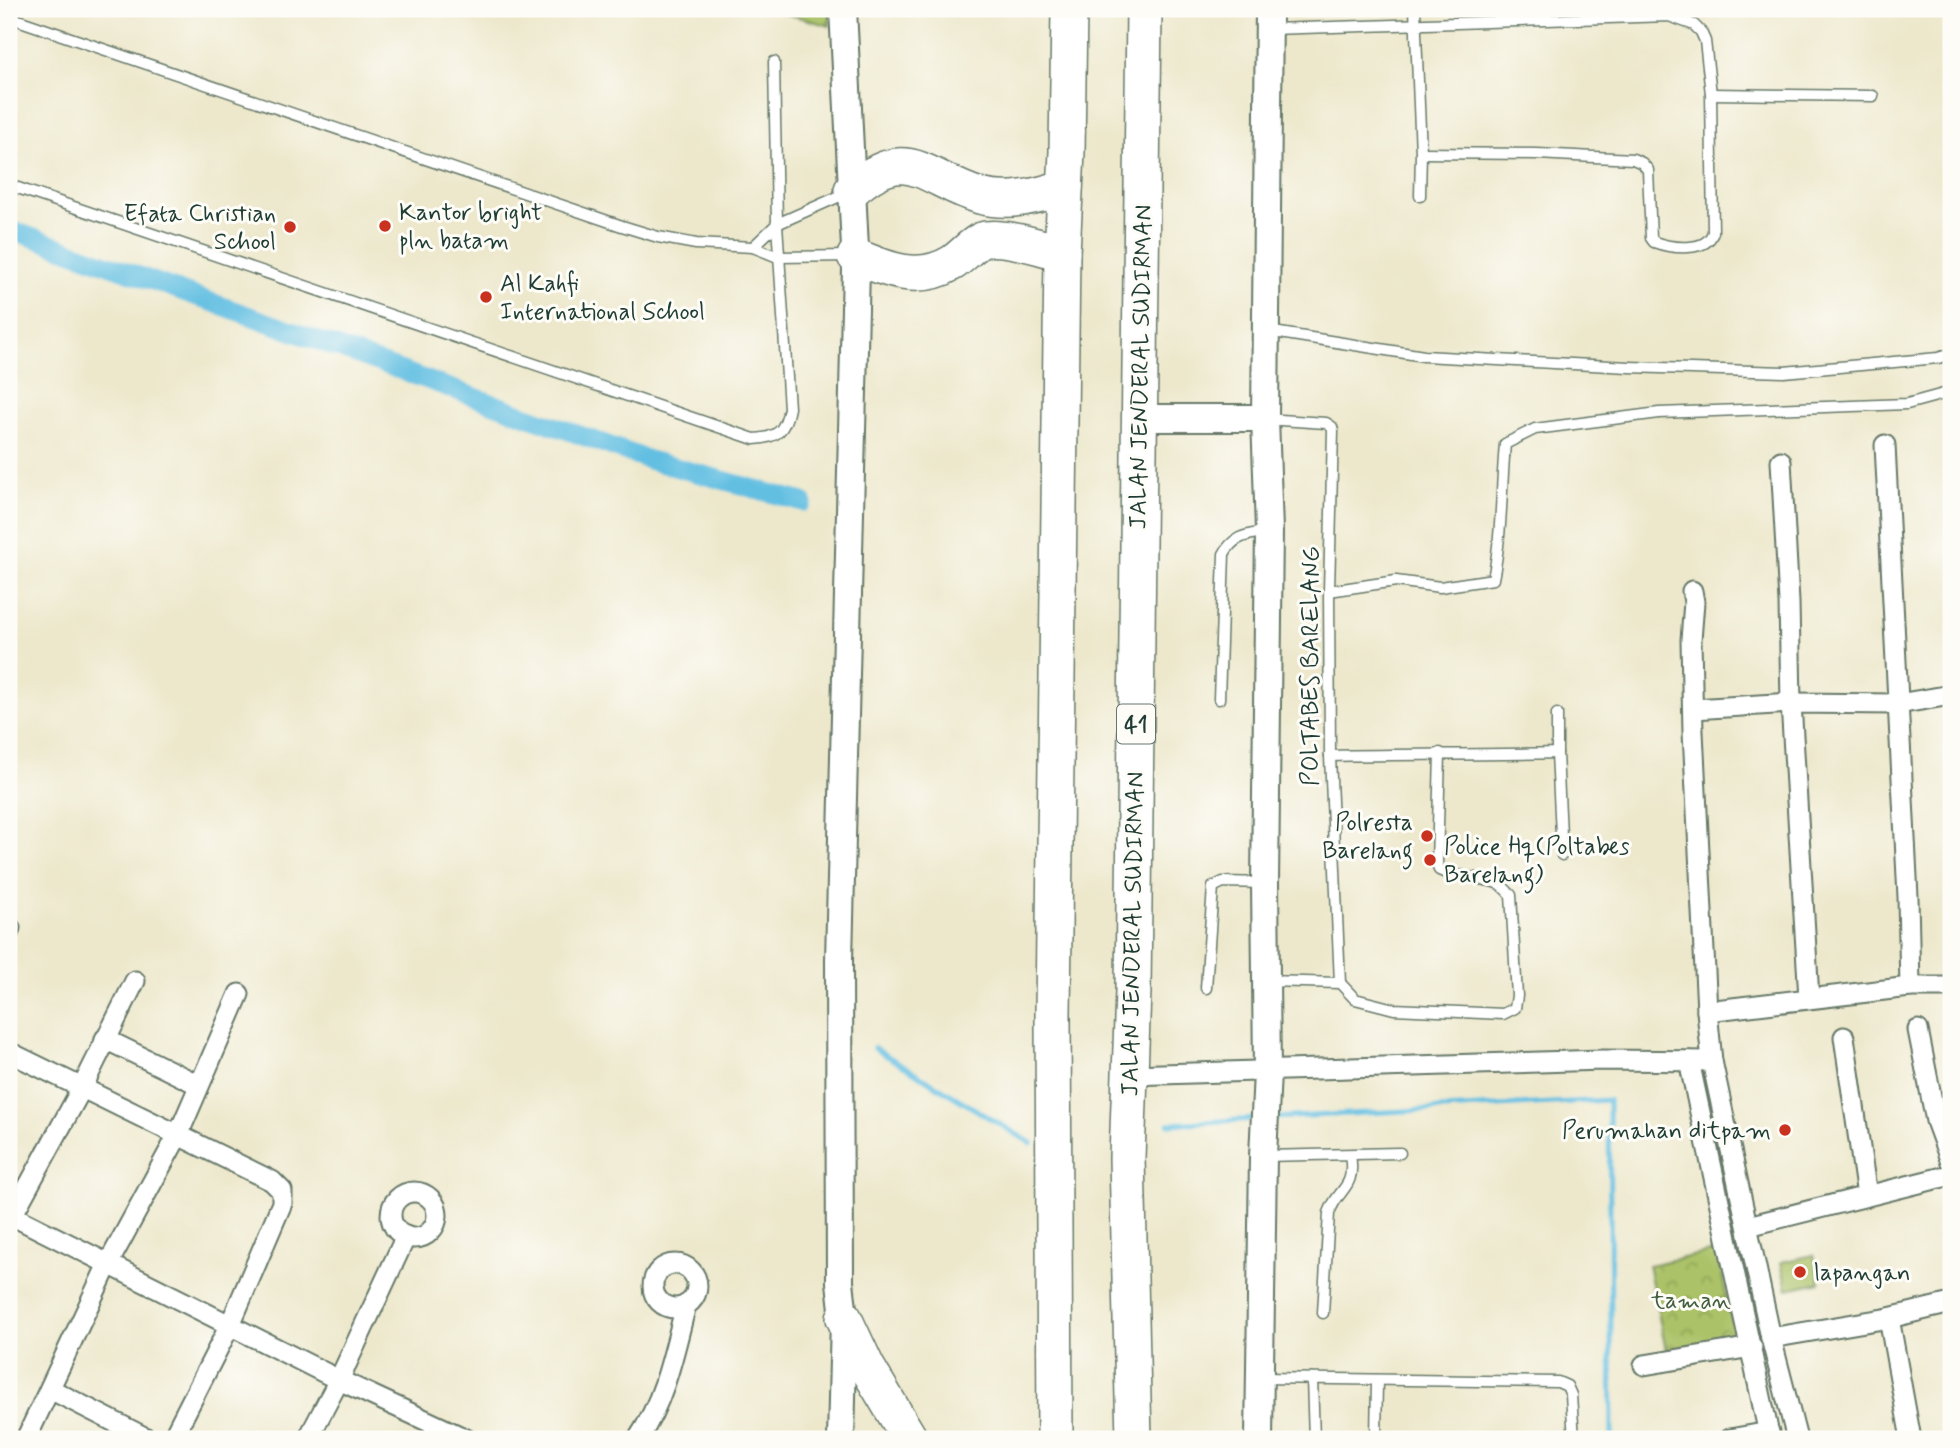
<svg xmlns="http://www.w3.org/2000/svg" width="1960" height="1448" viewBox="0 0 1960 1448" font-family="Mynerve,sans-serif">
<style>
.green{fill:#abc267;stroke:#65804e;stroke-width:2}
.park{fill:url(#park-crowns);stroke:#65804e;stroke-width:2}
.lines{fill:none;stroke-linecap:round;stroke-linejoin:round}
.stream{stroke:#64bfe2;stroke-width:5}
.canal{stroke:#64bfe2;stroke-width:19}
.lane-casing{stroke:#677969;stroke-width:13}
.street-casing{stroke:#677969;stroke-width:23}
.secondary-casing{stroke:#677969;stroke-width:30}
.highway-casing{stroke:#677969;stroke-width:38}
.lane{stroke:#fff;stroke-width:10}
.street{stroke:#fff;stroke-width:19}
.secondary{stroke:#fff;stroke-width:26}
.highway{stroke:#fff;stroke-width:35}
.poi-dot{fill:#c8321e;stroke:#fdfcf7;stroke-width:2.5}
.labels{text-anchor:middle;stroke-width:6;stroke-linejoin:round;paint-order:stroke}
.shield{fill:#fdfcf7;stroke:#62766e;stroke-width:2}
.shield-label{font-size:23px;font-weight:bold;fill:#1f3d34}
.poi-label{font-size:24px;fill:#1f3d34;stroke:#fdfcf7;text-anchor:start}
.street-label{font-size:24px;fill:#1f3d34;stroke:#fdfcf7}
.park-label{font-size:24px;fill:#425e41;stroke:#fdfcf7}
</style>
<defs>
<pattern id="park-crowns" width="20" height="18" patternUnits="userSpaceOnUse" patternTransform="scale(1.75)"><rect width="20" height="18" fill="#abc267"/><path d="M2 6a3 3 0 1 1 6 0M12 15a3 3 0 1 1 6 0" fill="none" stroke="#8b9f56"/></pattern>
</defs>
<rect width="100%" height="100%" fill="#fdfcf7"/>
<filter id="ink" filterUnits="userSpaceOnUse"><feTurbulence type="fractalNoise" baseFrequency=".0143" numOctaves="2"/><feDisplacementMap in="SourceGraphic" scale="14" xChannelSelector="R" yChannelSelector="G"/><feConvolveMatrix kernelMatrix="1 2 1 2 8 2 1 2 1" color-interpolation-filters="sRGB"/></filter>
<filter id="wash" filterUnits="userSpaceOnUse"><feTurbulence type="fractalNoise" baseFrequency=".00686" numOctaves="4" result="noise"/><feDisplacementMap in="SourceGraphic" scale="28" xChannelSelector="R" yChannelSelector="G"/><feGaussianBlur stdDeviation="1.57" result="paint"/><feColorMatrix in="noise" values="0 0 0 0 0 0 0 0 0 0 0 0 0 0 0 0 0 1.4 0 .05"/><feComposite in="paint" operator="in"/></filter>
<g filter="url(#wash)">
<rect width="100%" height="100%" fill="#ede8cc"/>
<!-- green -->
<polygon class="green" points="1814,1255 1820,1282 1787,1289 1781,1262"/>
<!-- park -->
<g class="park">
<polygon points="769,9 830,9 830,26"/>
<polygon points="1717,1251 1735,1336 1666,1350 1648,1265"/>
</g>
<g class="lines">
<!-- stream -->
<g class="stream">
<polyline points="874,1048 1031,1143"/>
<polyline points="1273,1118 1609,1100 1612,1439"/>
<polyline points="1169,1124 1256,1119"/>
</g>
<!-- canal -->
<polyline class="canal" points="9,229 649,460 803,502"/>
</g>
</g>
<g filter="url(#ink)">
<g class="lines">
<defs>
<g id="lane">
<polyline points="1415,9 1421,153 1420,196"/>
<polyline points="9,17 622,226 658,237 696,244 753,247 778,257 851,256"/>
<path d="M1271,29L1669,16L1694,25L1701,32L1705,41L1711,94L1713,232C1707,253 1671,248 1654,242L1651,238L1648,170L1642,163L1633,159L1537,154L1421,153"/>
<polyline points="1711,94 1873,96"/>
<path d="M9,185L754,439C777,438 785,431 789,408L777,224L774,62"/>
<polyline points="753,247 777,224 849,192"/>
<polyline points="1267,331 1424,356 1629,367 1784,372 1938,358 1951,354"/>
<polyline points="1265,419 1326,423 1332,427 1333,431 1329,591 1330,756 1340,983 1267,981"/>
<path d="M1329,591L1396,581L1440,587L1493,579C1502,534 1501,489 1505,444L1535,429L1659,413L1907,404L1951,392"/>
<path d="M1219,699L1224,554C1234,535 1248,535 1268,531"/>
<polyline points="1557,753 1562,855"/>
<path d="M1330,756C1406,754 1481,755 1557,753V714"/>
<polyline points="1340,983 1355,999 1394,1009 1503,1014 1515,1008 1517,996 1511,895 1500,884 1491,881 1446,873 1439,870 1437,864 1440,753"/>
<polyline points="1206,988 1213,887 1223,882 1265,883"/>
<polyline points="1264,1156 1400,1153"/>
<path d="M1323,1313L1329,1213C1338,1187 1356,1190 1350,1155"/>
<polyline points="1262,1378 1558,1382 1567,1386 1571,1395 1574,1439"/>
<polyline points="1312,1379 1314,1439"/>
<polyline points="1376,1439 1377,1380"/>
</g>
<g id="street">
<polyline points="1885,445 1908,897 1910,987"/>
<polyline points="1781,461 1789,602 1791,703 1809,998"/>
<polyline points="1692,591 1694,602 1691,640 1693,732 1707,1011 1712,1061 1771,1338 1797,1439"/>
<polyline points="1693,709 1791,703 1898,704 1951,695"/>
<polyline points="9,931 10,928"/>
<polyline points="1707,1011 1910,987 1951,987"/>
<polyline points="1918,1030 1936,1121 1951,1162"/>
<polyline points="1844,1037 1867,1196"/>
<polyline points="105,1039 199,1085"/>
<polyline points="9,1052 272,1181 282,1191 282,1203 230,1325 172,1439"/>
<path d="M1689,1061C1715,1187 1744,1313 1770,1439"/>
<polyline points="1130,1075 1602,1060 1712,1061"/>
<circle cx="414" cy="1215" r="23"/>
<polyline points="9,1214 339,1380 466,1439"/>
<polyline points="12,1216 82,1088 135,981"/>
<polyline points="1748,1226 1951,1175"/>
<circle cx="675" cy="1286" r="22"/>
<polyline points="1889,1318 1911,1439"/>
<polyline points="1771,1338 1889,1318 1951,1303"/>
<polyline points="1644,1365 1752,1347"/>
<polyline points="50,1389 148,1439"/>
<polyline points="26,1439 108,1264 178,1135 239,994"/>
<polyline points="308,1439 339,1380 406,1236"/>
<path d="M638,1439C665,1399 674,1352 686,1305"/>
<polyline points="1730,1439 1769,1432"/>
</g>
<g id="secondary">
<polyline points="1140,418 1265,418"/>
<polyline points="841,1439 844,1318 840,1282 839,960 856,268 843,9"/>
<polyline points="1259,1439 1263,1156 1267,1072 1265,883 1269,530 1265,418 1269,9"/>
</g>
<g id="highway">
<path d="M852,190C908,141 924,179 980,196C1008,204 1038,196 1065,187"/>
<path d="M855,256C888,270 919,283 952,263C962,257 972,244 982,240C1001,234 1043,248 1062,253"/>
<polyline points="844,1318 867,1367 910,1439"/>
<polyline points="1055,1439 1053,1014 1062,253 1067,152 1069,9"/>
<polyline points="1134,1439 1127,1158 1133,991 1144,9"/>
</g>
</defs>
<!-- lane casing -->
<use href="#lane" class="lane-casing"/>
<!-- street casing -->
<use href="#street" class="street-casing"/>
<!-- secondary casing -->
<use href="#secondary" class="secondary-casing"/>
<!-- highway casing -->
<use href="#highway" class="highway-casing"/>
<!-- lane -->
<use href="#lane" class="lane"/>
<!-- street -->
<use href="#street" class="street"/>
<!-- secondary -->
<use href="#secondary" class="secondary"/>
<!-- highway -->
<use href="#highway" class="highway"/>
</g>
</g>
<!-- markers -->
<g class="poi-dot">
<circle cx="385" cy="226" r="7"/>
<circle cx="290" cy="227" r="7"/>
<circle cx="486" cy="297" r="7"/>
<circle cx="1427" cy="836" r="7"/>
<circle cx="1430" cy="860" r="7"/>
<circle cx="1785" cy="1130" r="7"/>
<circle cx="1800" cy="1272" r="7"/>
</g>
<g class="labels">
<!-- shield labels -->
<rect class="shield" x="1117" y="704.5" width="38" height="39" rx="5"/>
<g class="shield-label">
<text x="1136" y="732">41</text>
</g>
<!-- poi labels -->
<g class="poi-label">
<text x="399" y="220">Kantor bright<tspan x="399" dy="28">pln batam</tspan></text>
<text x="276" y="221" text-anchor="end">Efata Christian<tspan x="276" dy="28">School</tspan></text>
<text x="500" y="291">Al Kahfi<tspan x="500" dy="28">International School</tspan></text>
<text x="1413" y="830" text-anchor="end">Polresta<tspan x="1413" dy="28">Barelang</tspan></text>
<text x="1444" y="854">Police Hq(Poltabes<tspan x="1444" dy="28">Barelang)</tspan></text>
<text x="1771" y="1138" text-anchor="end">Perumahan ditpam</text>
<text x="1814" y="1280">lapangan</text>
</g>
<!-- street labels -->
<g class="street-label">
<text transform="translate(1140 367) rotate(-89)" y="8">JALAN JENDERAL SUDIRMAN</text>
<text transform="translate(1310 666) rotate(-90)" y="8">POLTABES BARELANG</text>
<text transform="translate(1132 934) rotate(-89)" y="8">JALAN JENDERAL SUDIRMAN</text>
</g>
<!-- park labels -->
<g class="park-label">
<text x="1691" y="1308">taman</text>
</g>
</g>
<!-- margin -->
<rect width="1960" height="1448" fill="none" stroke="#fdfcf7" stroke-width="35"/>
</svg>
